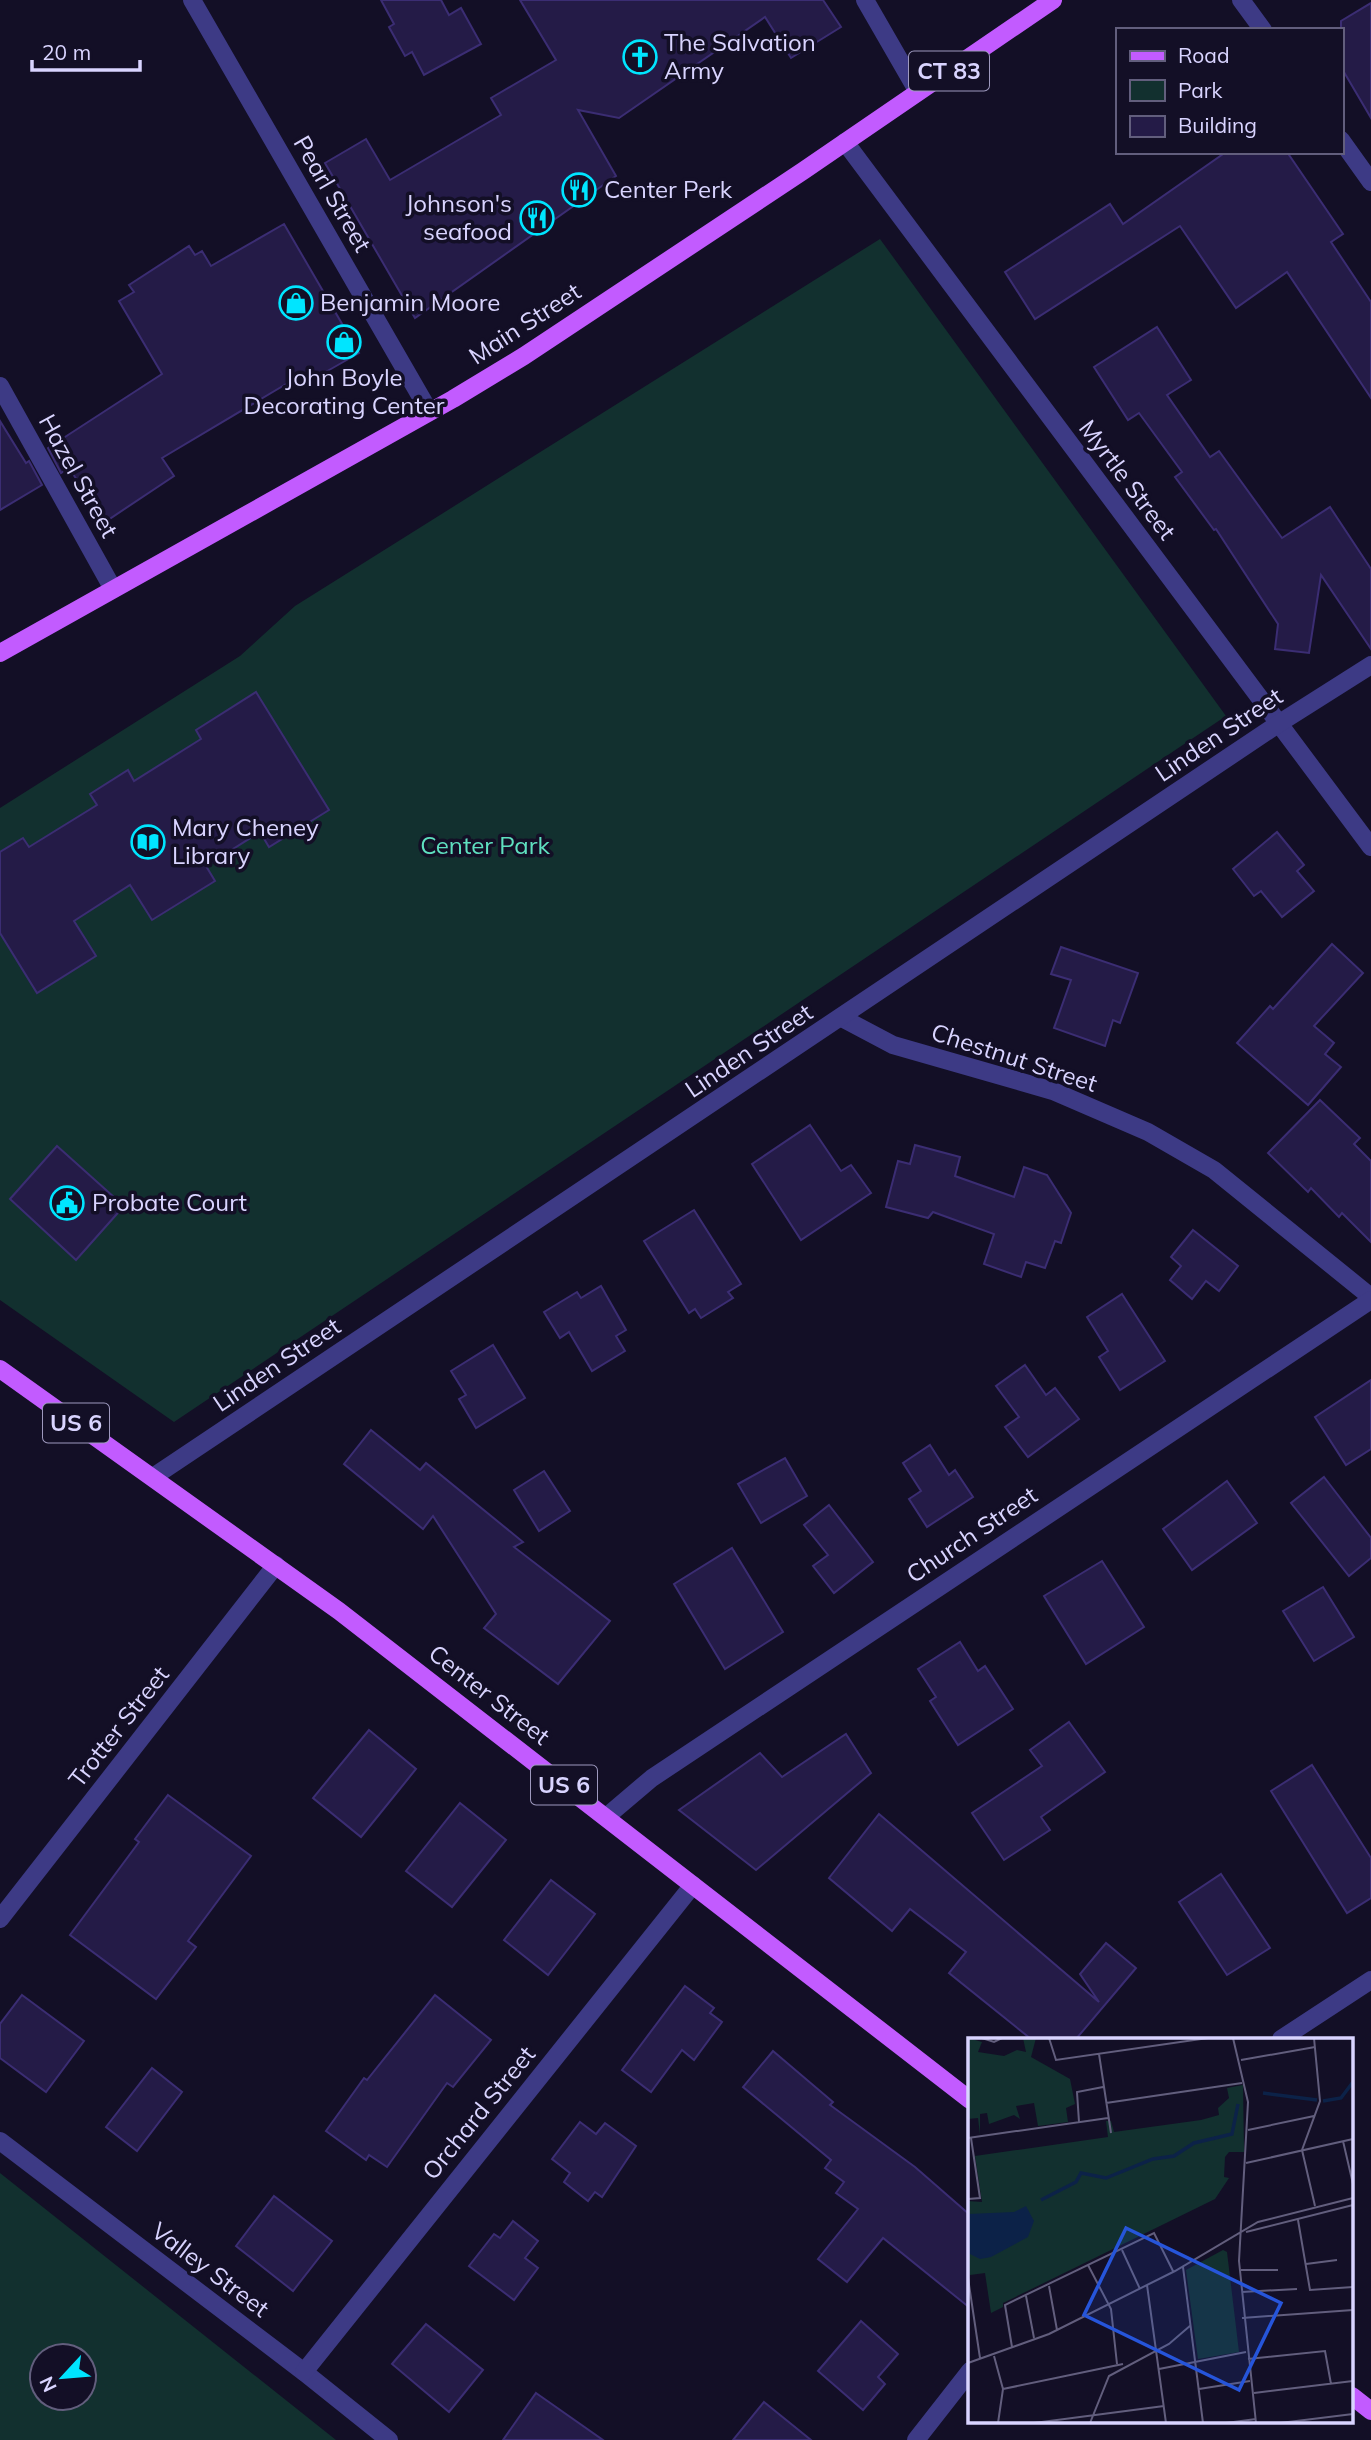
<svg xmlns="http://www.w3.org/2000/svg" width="1371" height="2440" viewBox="0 0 1371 2440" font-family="Mulish,sans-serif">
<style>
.green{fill:#12302f;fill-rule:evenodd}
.building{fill:#241b47;stroke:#3b2d73;stroke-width:2}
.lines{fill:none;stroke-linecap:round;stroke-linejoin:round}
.minor{stroke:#3d3a85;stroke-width:18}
.major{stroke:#c25bff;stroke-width:18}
.labels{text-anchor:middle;stroke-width:7;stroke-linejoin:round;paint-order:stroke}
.shield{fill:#130f26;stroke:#9e99be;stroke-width:2}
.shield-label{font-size:23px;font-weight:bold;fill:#d9d4ff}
.poi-label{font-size:24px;fill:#d9d4ff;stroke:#130f26;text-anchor:start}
.street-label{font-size:24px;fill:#d9d4ff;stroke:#130f26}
.park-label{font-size:24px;fill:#5fe0c0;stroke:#130f26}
.inset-river{fill:none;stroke:#0c2248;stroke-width:3.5}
.inset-road{fill:none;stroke:#625e7d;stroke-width:2}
.view{fill:#2655da;fill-opacity:0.15;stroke:#2655da;stroke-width:3.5}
.inset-edge{fill:none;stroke:#d9d4ff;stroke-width:3.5}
</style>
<rect width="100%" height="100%" fill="#130f26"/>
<!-- green -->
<g class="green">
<polygon points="880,239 1226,716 174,1422 0,1300 0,808 240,656 295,606"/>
<path d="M0,2173L336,2440H0ZM84,2356V2398H42V2356Z"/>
</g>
<!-- building -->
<g class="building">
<polygon points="381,0 441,0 449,15 461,8 481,44 424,75 412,52 405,56 389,27 394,24"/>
<polygon points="520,0 823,0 841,27 791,58 765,17 619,118 578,110 616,176 415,318 325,163 366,139 390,180 501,115 491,98 556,60"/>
<polygon points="1371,3 1371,118 1341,67 1341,21"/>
<polygon points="1226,152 1287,152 1343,234 1331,242 1371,302 1371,398 1287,272 1236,308 1180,226 1035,319 1005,272 1110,204 1123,224"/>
<polygon points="284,224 359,353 308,382 303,374 162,458 174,476 105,522 69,468 61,473 48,448 162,374 119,301 134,292 129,285 189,246 195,255 202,251 211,266"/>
<polygon points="1157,327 1191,380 1167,395 1210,457 1219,451 1282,538 1330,507 1371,569 1371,649 1321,575 1309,653 1275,649 1278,624 1216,529 1214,530 1175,477 1182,472 1139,413 1128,420 1094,367"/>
<polygon points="0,421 26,463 29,461 42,485 0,510"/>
<polygon points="256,692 329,810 269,847 260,832 206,866 215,881 152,920 130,885 74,921 96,956 37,993 0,933 0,852 23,838 29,847 97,805 90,794 128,770 134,781 201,739 196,730"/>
<polygon points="1277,832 1304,865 1297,871 1314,891 1282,917 1261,891 1254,896 1233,869"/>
<polygon points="1332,944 1363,973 1314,1026 1334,1043 1325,1054 1341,1067 1308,1105 1237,1043 1270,1006 1273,1009"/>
<polygon points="1061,947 1138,973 1120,1023 1113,1020 1105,1046 1054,1028 1071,980 1051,974"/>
<polygon points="1320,1100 1360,1138 1354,1144 1371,1161 1371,1242 1342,1213 1339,1217 1311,1188 1308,1192 1268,1153"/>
<polygon points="810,1125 841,1171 851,1165 871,1193 801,1240 752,1164"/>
<polygon points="915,1145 960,1157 955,1176 1014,1197 1024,1167 1047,1175 1071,1213 1061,1243 1055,1241 1045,1268 1026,1262 1021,1277 984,1264 994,1234 933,1212 928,1218 886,1207 898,1161 910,1164"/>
<polygon points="57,1146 124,1206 76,1260 10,1199"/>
<polygon points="694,1210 741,1284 728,1292 733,1298 701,1318 695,1309 689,1313 644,1241"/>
<polygon points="1193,1230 1238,1266 1219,1291 1206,1281 1192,1299 1170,1280 1181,1266 1171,1257"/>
<polygon points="601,1286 626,1330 616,1336 625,1351 592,1371 569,1332 560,1338 544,1312 577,1292 581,1298"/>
<polygon points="1122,1294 1165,1361 1120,1390 1099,1357 1108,1351 1087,1317"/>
<polygon points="493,1345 525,1398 476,1428 459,1399 466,1395 451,1371"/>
<polygon points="1025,1365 1046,1395 1055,1388 1079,1419 1028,1457 1005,1427 1019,1417 996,1386"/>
<polygon points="1371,1380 1371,1449 1346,1465 1315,1417"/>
<polygon points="371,1430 420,1470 426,1463 523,1542 514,1547 610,1621 558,1684 484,1628 496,1614 433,1516 423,1529 344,1464"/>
<polygon points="930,1445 949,1475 955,1470 973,1497 927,1527 909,1499 921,1491 903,1463"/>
<polygon points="785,1458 807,1496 761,1523 738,1484"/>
<polygon points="544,1471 570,1511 539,1531 514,1490"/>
<polygon points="1324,1477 1371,1538 1371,1558 1349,1576 1291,1503"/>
<polygon points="1227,1481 1257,1523 1192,1570 1163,1529"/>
<polygon points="829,1505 873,1562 834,1593 813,1566 828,1555 804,1525"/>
<polygon points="732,1548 783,1632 725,1669 674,1584"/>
<polygon points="1102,1561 1144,1627 1086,1664 1044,1596"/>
<polygon points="1323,1587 1354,1637 1314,1661 1283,1611"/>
<polygon points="960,1642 978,1671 985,1666 1013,1709 958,1745 930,1701 936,1697 918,1669"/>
<polygon points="1069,1722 1105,1772 1041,1817 1050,1830 1004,1860 972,1813 1042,1766 1030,1750"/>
<polygon points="369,1730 416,1769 361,1837 313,1798"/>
<polygon points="846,1734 871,1773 756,1870 679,1810 760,1753 782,1777"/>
<polygon points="1312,1765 1371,1858 1371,1898 1347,1913 1271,1791"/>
<polygon points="168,1795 251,1856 188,1941 196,1947 156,1999 70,1935 139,1842 135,1839"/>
<polygon points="460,1803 506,1840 452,1907 406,1871"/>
<polygon points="879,1814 1099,2002 1080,1974 1106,1943 1136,1968 1076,2039 1031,2039 949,1973 966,1952 910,1909 892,1931 829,1878"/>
<polygon points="1221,1874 1270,1948 1227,1975 1179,1902"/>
<polygon points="551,1880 595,1914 548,1975 504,1940"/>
<polygon points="685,1986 714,2008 710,2013 722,2022 694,2060 682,2050 651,2092 622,2070"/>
<polygon points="22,1995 84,2041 46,2092 0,2058 0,2024"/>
<polygon points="435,1995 491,2040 453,2087 447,2083 387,2167 369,2155 366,2160 326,2131 364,2078 367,2080"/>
<polygon points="773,2051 833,2102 830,2105 915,2167 970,2215 970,2308 883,2238 847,2282 818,2259 858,2209 836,2193 844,2182 825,2168 831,2160 743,2087"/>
<polygon points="152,2068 182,2092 137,2151 106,2127"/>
<polygon points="580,2122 596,2134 605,2123 636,2146 602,2197 595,2192 588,2201 564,2182 570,2173 552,2159"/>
<polygon points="274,2196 332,2241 293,2291 236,2246"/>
<polygon points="513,2221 538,2241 525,2258 538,2268 514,2300 469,2266 494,2234 500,2238"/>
<polygon points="861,2321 898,2354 878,2377 885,2384 863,2410 818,2371"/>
<polygon points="426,2324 483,2370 449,2412 392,2364"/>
<polygon points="536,2393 603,2440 503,2440"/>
<polygon points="764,2402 811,2440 733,2440"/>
</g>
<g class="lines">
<!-- minor -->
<g class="minor">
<polyline points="192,0 429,411"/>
<polyline points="865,0 918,92"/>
<polyline points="1241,0 1263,30"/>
<polyline points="1341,140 1371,182"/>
<polyline points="845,142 1371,847"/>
<polyline points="0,386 113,589"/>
<polyline points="842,1018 893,1045 1053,1091 1148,1132 1214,1170 1371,1297"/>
<polyline points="153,1477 1278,724 1371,665"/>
<polyline points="606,1817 652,1778 1371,1300"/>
<polyline points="0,1919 276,1565"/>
<polyline points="1281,2039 1371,1980"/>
<polyline points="0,2141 304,2372 389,2440"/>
<polyline points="304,2372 693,1885"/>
<polyline points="916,2440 970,2371"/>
</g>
<!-- major -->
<g class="major">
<polyline points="0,653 453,399 524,356 803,171 1053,0"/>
<polyline points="0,1369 339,1611 970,2100"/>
<polyline points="1352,2396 1371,2411"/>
</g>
</g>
<!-- icons -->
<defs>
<symbol id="church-ring" viewBox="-11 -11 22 22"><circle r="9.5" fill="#130f26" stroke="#00e5ff" stroke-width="1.5"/><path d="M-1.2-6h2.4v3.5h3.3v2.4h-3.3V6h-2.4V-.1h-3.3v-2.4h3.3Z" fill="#00e5ff"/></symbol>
<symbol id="restaurant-ring" viewBox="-11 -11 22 22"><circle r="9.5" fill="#130f26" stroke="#00e5ff" stroke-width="1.5"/><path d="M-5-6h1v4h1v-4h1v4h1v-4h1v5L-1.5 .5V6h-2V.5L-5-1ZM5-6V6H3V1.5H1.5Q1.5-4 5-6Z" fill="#00e5ff"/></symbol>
<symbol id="shop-ring" viewBox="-11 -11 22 22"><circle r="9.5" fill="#130f26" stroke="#00e5ff" stroke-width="1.5"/><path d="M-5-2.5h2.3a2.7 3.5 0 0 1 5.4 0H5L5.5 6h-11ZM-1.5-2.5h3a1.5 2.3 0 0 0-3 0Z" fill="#00e5ff"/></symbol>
<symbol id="library-ring" viewBox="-11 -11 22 22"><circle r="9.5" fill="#130f26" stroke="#00e5ff" stroke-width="1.5"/><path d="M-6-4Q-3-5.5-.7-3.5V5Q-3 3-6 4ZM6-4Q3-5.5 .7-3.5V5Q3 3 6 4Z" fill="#00e5ff"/></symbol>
<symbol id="civic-ring" viewBox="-11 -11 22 22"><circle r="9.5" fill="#130f26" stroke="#00e5ff" stroke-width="1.5"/><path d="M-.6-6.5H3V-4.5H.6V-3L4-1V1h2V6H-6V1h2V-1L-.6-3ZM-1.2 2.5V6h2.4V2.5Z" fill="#00e5ff"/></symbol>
</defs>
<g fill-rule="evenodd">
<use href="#church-ring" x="621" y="38" width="38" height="38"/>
<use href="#restaurant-ring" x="560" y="171" width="38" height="38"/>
<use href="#restaurant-ring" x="518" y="199" width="38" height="38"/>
<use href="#shop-ring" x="277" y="284" width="38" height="38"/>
<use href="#shop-ring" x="325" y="323" width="38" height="38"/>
<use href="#library-ring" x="129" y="823" width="38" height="38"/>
<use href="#civic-ring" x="48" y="1184" width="38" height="38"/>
</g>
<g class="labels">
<!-- shield labels -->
<g class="shield">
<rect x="909" y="51.5" width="80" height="39" rx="5"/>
<rect x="43" y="1403.5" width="66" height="39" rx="5"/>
<rect x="531" y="1765.5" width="66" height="39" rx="5"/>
</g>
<g class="shield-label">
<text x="949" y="79">CT 83</text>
<text x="76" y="1431">US 6</text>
<text x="564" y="1793">US 6</text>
</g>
<!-- poi labels -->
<g class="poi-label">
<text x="664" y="51">The Salvation<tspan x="664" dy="28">Army</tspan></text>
<text x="604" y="198">Center Perk</text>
<text x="512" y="212" text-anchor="end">Johnson's<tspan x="512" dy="28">seafood</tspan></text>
<text x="320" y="311">Benjamin Moore</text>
<text x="344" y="386" text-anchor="middle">John Boyle<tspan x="344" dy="28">Decorating Center</tspan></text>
<text x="172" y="836">Mary Cheney<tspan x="172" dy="28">Library</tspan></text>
<text x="92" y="1211">Probate Court</text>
</g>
<!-- street labels -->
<g class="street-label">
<text transform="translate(332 194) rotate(60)" y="8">Pearl Street</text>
<text transform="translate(525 324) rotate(-33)" y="8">Main Street</text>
<text transform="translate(78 476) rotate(61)" y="8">Hazel Street</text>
<text transform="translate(1127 480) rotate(53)" y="8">Myrtle Street</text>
<text transform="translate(1219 735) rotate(-34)" y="8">Linden Street</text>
<text transform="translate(749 1051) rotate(-34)" y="8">Linden Street</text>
<text transform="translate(1014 1058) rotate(18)" y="8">Chestnut Street</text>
<text transform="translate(277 1365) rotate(-34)" y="8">Linden Street</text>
<text transform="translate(972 1535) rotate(-34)" y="8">Church Street</text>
<text transform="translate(489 1695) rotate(38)" y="8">Center Street</text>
<text transform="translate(119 1727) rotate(-52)" y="8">Trotter Street</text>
<text transform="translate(479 2113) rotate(-51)" y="8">Orchard Street</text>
<text transform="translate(210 2270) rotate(37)" y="8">Valley Street</text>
</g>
<!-- park labels -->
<g class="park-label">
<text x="485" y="854">Center Park</text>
</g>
</g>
<!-- overview -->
<g transform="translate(968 2038)">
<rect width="385" height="385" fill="#130f26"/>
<path d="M0,0L14,4L10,14L36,18L49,12L58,14L55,0H68L63,19L102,41L107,66L98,70L100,84L70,88L66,65L48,68L52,81L46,77L21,86L19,75L12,76V97L10,80L0,81ZM275,47L276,114H261L257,119L256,139L261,140L247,161L35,265V269L23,275L17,235L2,237L0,224V163L14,164L7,118L140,99L138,83H143L146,94L233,82L251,77L250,70L261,60L259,50ZM255,212L259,214L271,314L230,321L218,232Z" fill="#12302f"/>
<path d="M58,168L66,183L60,199L23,219L12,221L0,215V176L46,174Z" fill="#0c2248"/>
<path class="inset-river" d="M295,55L349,62M355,63L373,60L385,44M73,162L108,144L113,135L138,140L185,121L206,118L226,105L264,96L270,66"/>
<path class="inset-road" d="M14,0L26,4L34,0M81,0L88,22L240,0M265,0L280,64L271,223L288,385M346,0L352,63L334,112L347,168M131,16L143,95M273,22L347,9M138,65L274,45M111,84L109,54L135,49M280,92L346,78M0,100L140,80M375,103L385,146M278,125L385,101M0,161L12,160L3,100M330,182L342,252L385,249M278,194L385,167M154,212L172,251M338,226L369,222M120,227L143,271L149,326M215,229L235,385M273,232H310M0,240L12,320M179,247L198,385M81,248L89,292M274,254L329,251M58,258L66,300M274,280L385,272M44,309L37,267L186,195L205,233M26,318L35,351L30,385M280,321L357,313L363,346M0,325L81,296L207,233L290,184L385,160M191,331L278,314M35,351L155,326M231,351L282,343M286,355L385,343M66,385L196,368M122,385L141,338L201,306L223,287M258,385L288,381M312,385L385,376"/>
<path class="view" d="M158,190L313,265L271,352L116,277Z"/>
<rect width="385" height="385" class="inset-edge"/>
</g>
<!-- legend -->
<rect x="1116" y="28" width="228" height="126" fill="#130f26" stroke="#625e7d" stroke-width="2"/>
<rect x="1130" y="51" width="35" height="10" fill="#c25bff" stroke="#625e7d" stroke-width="2"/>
<text x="1178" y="63" font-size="21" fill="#d9d4ff">Road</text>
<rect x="1130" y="80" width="35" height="21" fill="#12302f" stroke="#625e7d" stroke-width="2"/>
<text x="1178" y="98" font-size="21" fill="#d9d4ff">Park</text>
<rect x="1130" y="116" width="35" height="21" fill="#241b47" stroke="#625e7d" stroke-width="2"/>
<text x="1178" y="133" font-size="21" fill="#d9d4ff">Building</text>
<!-- north arrow -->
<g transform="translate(63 2377) rotate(244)"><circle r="33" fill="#130f26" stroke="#625e7d" stroke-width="2"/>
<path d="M0-5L12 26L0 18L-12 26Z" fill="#00e5ff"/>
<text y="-10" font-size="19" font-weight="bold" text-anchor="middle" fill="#d9d4ff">N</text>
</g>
<!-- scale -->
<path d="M32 60v10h108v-10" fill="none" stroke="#d9d4ff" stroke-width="3.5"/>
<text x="42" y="60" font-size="21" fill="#d9d4ff" stroke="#130f26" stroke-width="5" paint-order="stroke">20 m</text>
</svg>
